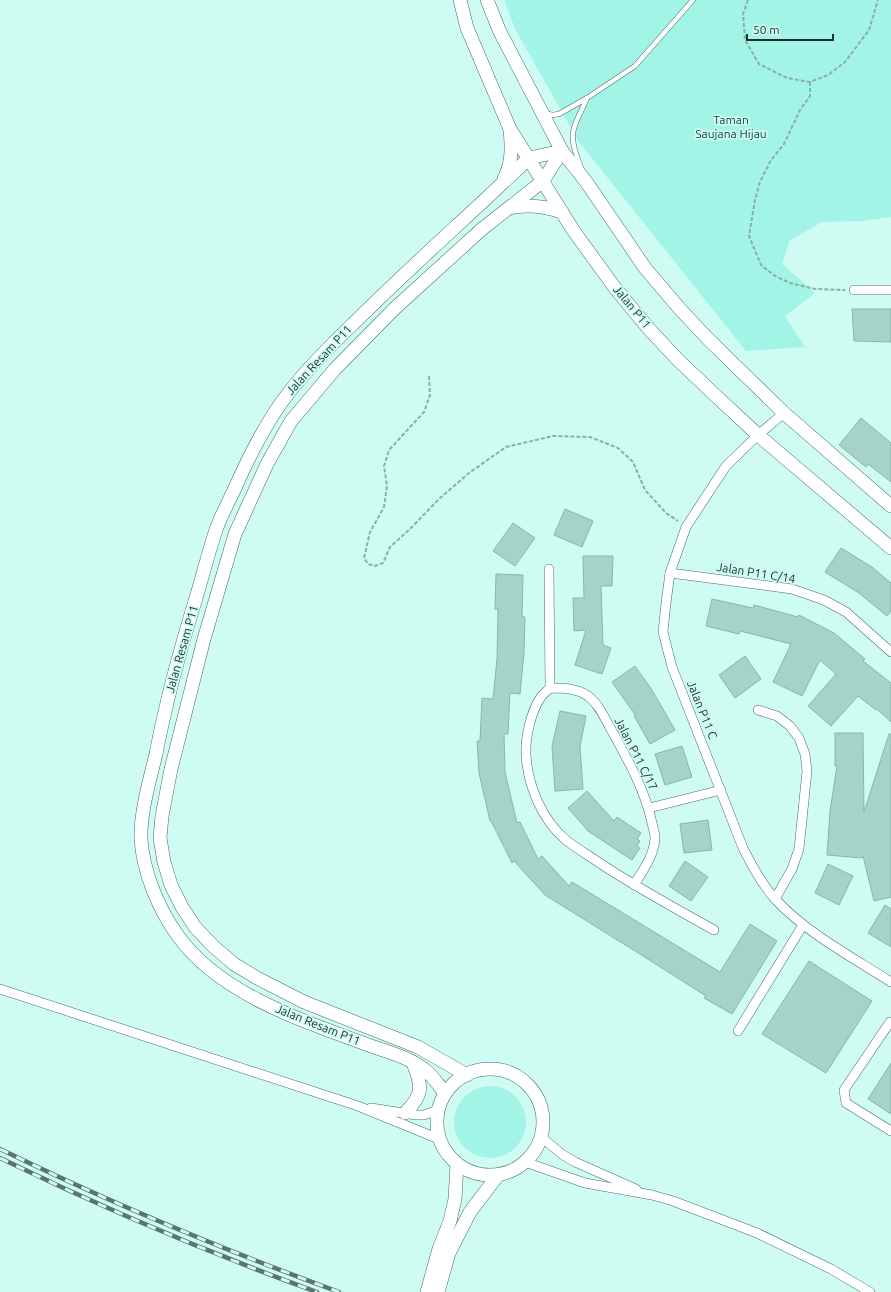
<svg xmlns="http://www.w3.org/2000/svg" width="891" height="1292" viewBox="0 0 891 1292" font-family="Ubuntu,sans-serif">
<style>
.green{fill:#a2f5e6}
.building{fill:#a5d2c9;stroke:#8ab5ad}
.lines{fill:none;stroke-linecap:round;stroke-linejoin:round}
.lane-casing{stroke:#446e67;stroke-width:5.5}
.street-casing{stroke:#446e67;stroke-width:10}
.secondary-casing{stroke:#446e67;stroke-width:14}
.path{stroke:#8baea7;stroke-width:2;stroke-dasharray:4 2;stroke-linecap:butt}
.lane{stroke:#fff;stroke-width:4.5}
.street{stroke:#fff;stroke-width:9}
.secondary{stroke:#fff;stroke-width:13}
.rail-casing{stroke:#5a7570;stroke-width:4.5}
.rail{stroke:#cefbf2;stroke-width:3;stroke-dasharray:9;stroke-linecap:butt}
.labels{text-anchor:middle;stroke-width:3.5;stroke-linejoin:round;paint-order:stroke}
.park-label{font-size:12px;fill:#0a4c43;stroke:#cefbf2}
.street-label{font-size:12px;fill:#1d2f2c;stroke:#cefbf2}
</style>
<rect width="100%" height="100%" fill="#cefbf2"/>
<!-- green -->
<g class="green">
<polygon points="504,0 891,0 891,217 863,221 822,222 790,240 782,264 815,293 785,316 805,347 746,351 579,142 515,29"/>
<circle cx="490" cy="1122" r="36"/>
</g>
<!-- building -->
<g class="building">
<polygon points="852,309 891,309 891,342 854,341"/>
<polygon points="861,418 891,443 891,482 868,464 866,467 839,445"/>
<polygon points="565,509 593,521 582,547 554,535"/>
<polygon points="513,523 535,538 515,566 493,551"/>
<polygon points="841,548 872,567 891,583 891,611 887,616 859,593 825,572"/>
<polygon points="583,556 613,556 612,586 601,586 603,645 611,648 602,674 575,665 586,630 574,631 573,598 584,598"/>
<polygon points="496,574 523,575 522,617 525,617 524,653 520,694 510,693 508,734 504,734 505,772 517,823 520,822 538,859 542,856 569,886 572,882 720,972 750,924 777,941 732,1014 704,998 706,996 643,956 545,895 514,861 512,863 491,821 490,821 479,773 477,741 480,741 482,698 493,699 497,659 498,609 495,609"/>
<polygon points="712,599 753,608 754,605 798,617 799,615 834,633 865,659 863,661 891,683 891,722 877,709 876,710 858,696 831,726 808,706 836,674 820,660 802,696 773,682 791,644 740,631 739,634 706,626"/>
<polygon points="745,656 761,679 735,698 719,675"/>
<polygon points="635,666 652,690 675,730 650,744 634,716 636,716 612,682"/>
<polygon points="560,711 586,716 580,747 583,789 555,791 552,746"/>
<polygon points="835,733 863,733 864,812 889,734 891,734 891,897 874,901 863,856 862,858 827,855 830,811 837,766 835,766"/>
<polygon points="682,746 692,777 665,785 655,754"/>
<polygon points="587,791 614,821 617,817 641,833 637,839 640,841 637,846 640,848 632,860 588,831 568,808"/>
<polygon points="708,820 712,850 684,853 680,824"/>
<polygon points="685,861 708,877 691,901 669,886"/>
<polygon points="828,864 853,876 839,905 815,893"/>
<polygon points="885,905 891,909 891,947 868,933"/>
<polygon points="809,961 872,1001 826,1073 762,1034"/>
<polygon points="891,1063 891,1114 868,1099"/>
</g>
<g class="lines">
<defs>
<g id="lane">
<polyline points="545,113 552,115 559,114 587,98 635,66 693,0"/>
<path d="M581,168C577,156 570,141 574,128C577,118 583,108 587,98"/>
</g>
<g id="street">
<polyline points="854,290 891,290"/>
<path d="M784,413L758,435L726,466L686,527L670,573L666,603L663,632L672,667L743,848C752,866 762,885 776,900C808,934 852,957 891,982"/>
<polyline points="549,569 550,688"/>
<polyline points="670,573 792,589 824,600 846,612 891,652"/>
<polyline points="758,710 777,716 790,726 799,738 805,754 807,771 799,849 792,869 775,899"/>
<polyline points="649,808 721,790"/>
<path d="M634,885C643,870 654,856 655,838C655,833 653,828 652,823C645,790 628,760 612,731C605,719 599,704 588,696C576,688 563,688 550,688C547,691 543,694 541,697C531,711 525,738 526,755C528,786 542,820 566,840C577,849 590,856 601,864C638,888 676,909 714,930"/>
<polyline points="0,989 358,1106 439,1139"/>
<polyline points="890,1022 844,1090 846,1103 891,1131"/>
<polyline points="738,1031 803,925"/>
<polyline points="371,1108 416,1115 424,1115 438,1110"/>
<polyline points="541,1137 563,1155 575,1162 636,1189"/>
<polyline points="525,1162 585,1183 652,1195 673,1201 757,1233 831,1269 870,1292"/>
</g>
<g id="secondary">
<polyline points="460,0 467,28 510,129 573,230 615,288 649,329 678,360 715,395 758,435 891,548"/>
<polyline points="487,0 500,32 562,151 587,183 645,268 679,308 708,339 784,413 891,506"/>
<polyline points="529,158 562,151"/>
<path d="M504,179C512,163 512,148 510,130"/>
<path d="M509,208C528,204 544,206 562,212"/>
<circle cx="490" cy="1122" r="53"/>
<polyline points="467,1075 418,1047 304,1002 257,978 234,964 214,947 195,927 182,907 171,885 164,862 160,838 162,816 171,769 204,639 235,534 267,464 291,421 335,369 394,309 482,229 543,181 562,151"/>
<path d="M445,1093C439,1086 433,1076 425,1070C408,1056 383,1051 363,1043C300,1020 219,993 178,936C159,910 143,872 141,839C140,813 150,779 156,754C166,701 180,650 196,598C203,575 209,550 217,527C222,514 229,501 235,488C250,454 267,420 290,391C309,367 331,345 353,324C410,267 471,214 529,158"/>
<path d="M405,1113C423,1095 423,1087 413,1063"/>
<polyline points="427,1292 439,1249 450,1221 455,1199 457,1164"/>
<polyline points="438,1292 449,1253 470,1212 498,1175"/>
</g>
</defs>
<!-- lane casing -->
<use href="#lane" class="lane-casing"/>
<!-- street casing -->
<use href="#street" class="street-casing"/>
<!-- secondary casing -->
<use href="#secondary" class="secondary-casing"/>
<!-- path -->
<g class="path">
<polyline points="748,0 743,14 745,40 759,64 787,78 810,82 828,75 845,62 869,30 878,0"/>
<polyline points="810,82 810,96 800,110 784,144 771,160 760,182 755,200 749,236 761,265 775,276 790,283 815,289 845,290"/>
<polyline points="429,376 430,395 424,412 389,450 384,466 387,486 384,507 370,532 364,558 368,564 375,566 383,563 390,547 410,529 439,499 469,473 506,447 553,436 590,437 618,448 633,462 645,490 666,513 678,521"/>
</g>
<!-- lane -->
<use href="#lane" class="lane"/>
<!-- street -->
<use href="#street" class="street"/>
<!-- secondary -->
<use href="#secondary" class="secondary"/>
<defs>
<g id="rail">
<path d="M0,1149C111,1203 224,1250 339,1292"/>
<path d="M0,1158C103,1208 209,1253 317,1292"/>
</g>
</defs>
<!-- rail casing -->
<use href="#rail" class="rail-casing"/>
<!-- rail -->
<use href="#rail" class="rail"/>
</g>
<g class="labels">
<!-- park labels -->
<g class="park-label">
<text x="731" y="124">Taman<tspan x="731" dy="14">Saujana Hijau</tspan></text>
</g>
<!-- street labels -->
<g class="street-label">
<text transform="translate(632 307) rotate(51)" y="4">Jalan P11</text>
<text transform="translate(319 360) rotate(-47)" y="4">Jalan Resam P11</text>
<text transform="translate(756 573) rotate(9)" y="4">Jalan P11 C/14</text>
<text transform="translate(182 649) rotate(-74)" y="4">Jalan Resam P11</text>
<text transform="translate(702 710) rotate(68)" y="4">Jalan P11 C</text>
<text transform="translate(636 754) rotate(63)" y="4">Jalan P11 C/17</text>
<text transform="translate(318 1025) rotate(22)" y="4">Jalan Resam P11</text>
</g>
</g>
<!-- scale -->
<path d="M747 34v6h86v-6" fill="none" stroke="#1d2f2c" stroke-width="2"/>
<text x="753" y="34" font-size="12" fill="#1d2f2c" stroke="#cefbf2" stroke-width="3" paint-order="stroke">50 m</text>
</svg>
